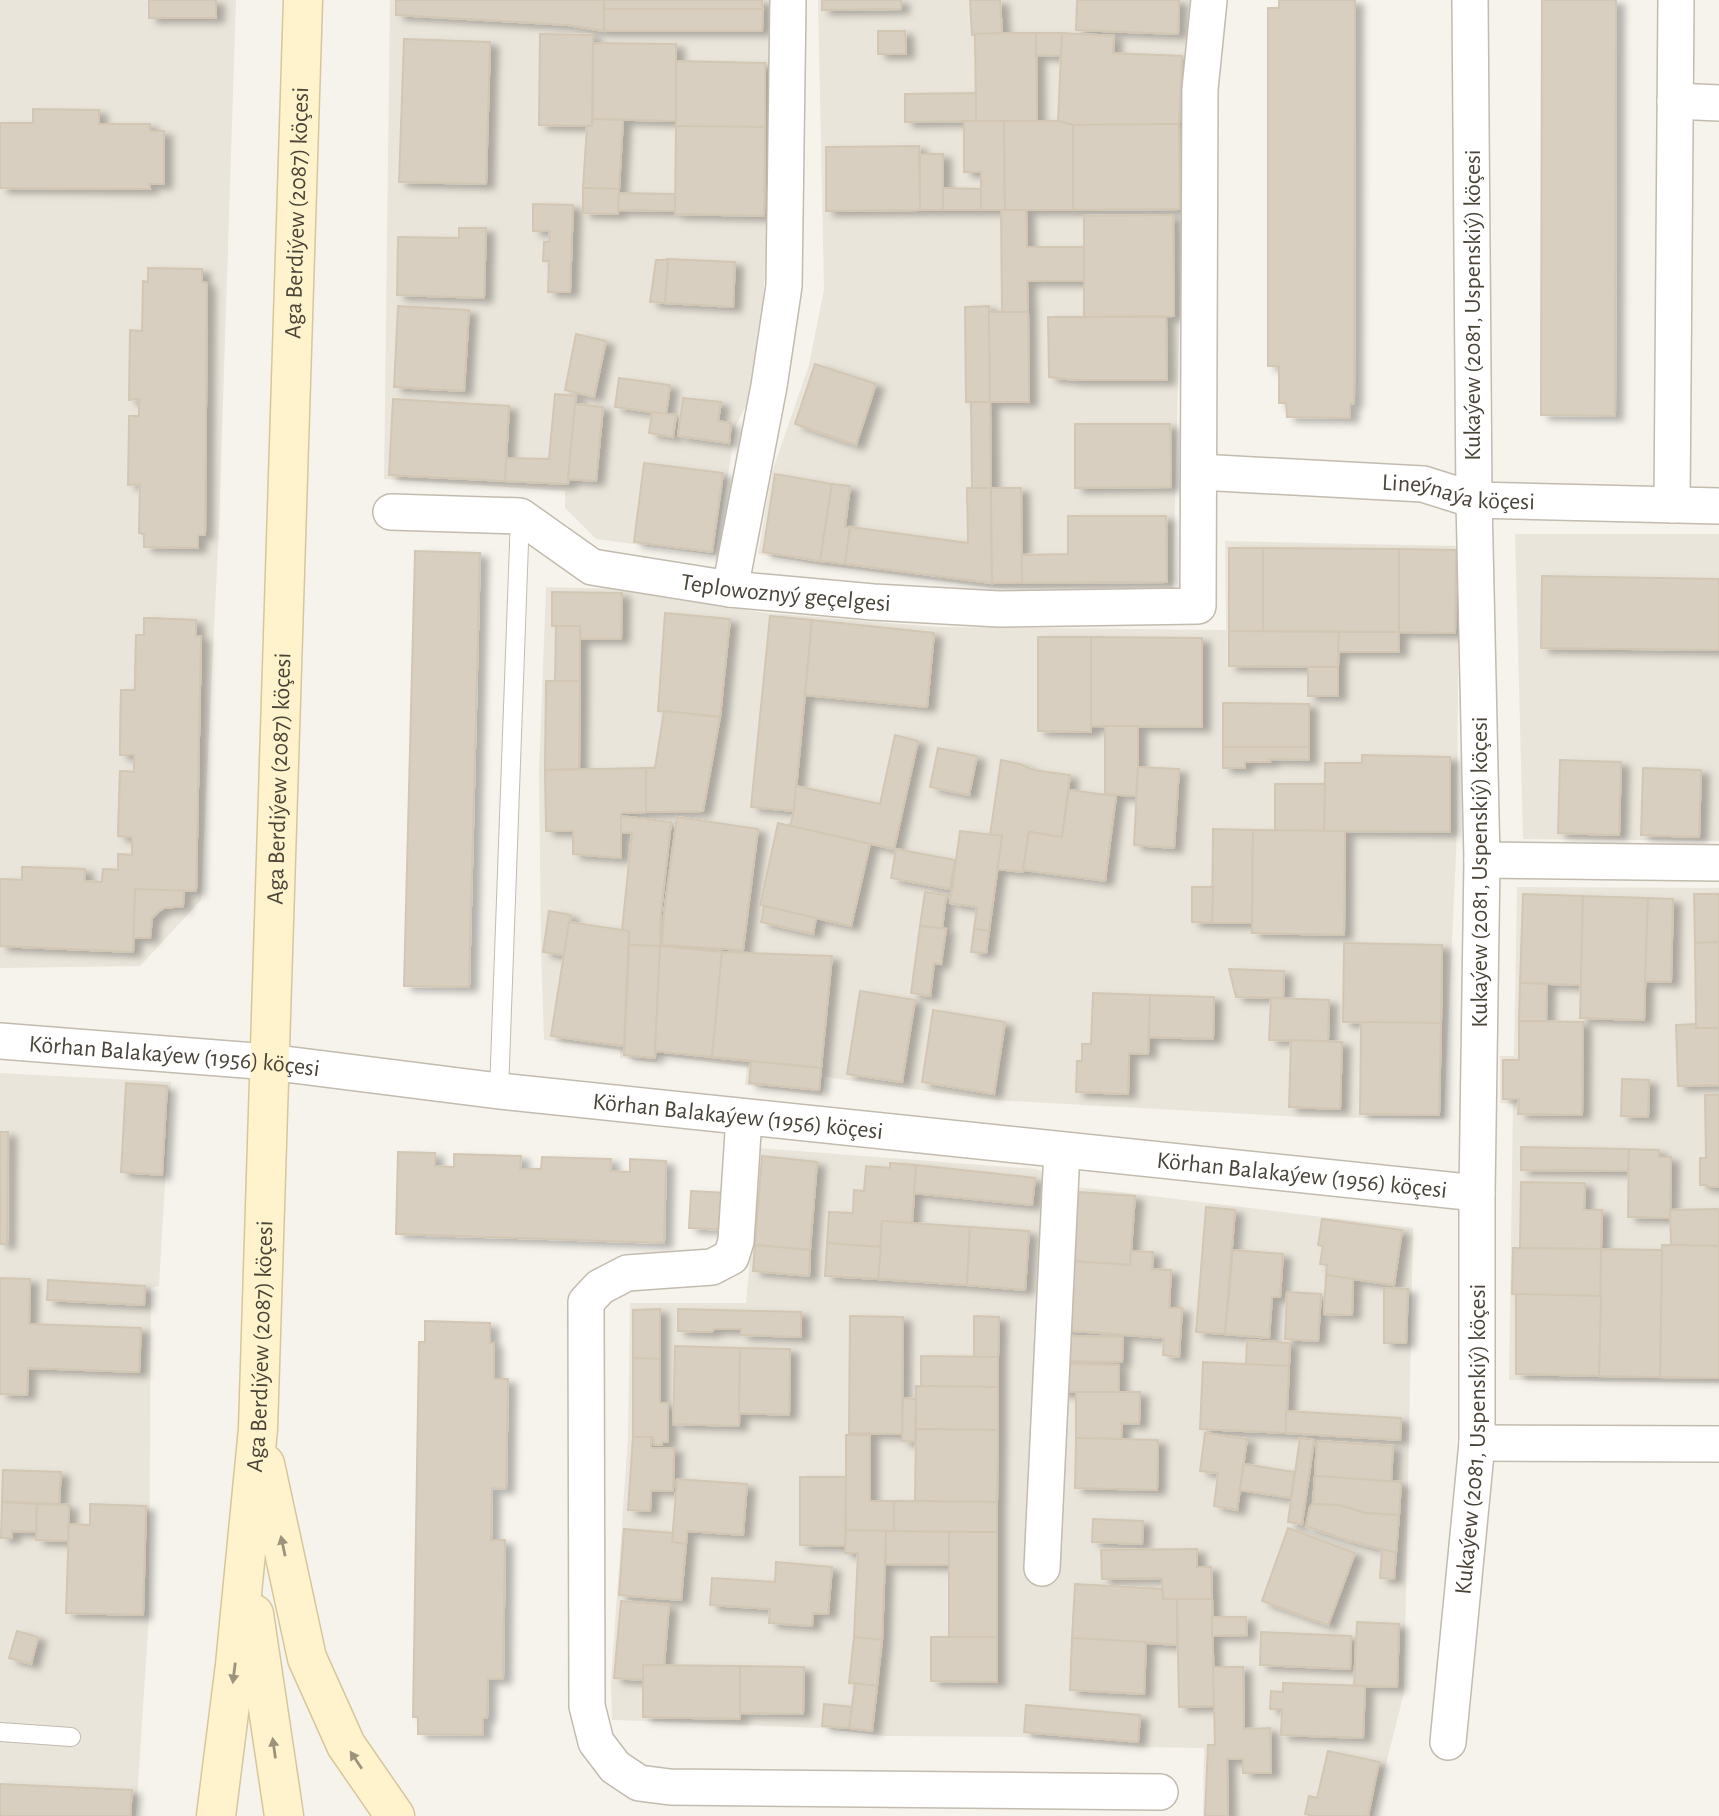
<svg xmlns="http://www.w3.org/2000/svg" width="1719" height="1816" viewBox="0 0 1719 1816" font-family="'Alegreya Sans',sans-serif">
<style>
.residential{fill:#eae5da}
.building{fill:#d8cfc1;stroke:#d3c7b4;stroke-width:2;filter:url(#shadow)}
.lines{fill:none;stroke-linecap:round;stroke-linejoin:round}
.lane-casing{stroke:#c2bbae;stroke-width:20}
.street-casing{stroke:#c2bbae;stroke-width:38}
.secondary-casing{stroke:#d6c79b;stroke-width:41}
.lane{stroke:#fff;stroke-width:18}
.street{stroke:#fff;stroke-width:35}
.secondary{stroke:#fff3cd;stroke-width:38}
.oneway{fill:#9c937c}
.labels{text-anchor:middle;stroke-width:5;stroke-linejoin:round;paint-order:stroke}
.street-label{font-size:24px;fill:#4b4439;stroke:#fff}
</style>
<defs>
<filter id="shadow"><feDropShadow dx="8" dy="4.5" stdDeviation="3.5" flood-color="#0004"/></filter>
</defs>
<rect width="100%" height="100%" fill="#f6f3ec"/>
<!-- residential -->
<g class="residential">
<polygon points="0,0 236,0 219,526 201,900 140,966 0,968"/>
<polygon points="390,0 771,0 769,215 757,385 736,425 715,555 596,539 565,508 565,491 384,479"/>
<polygon points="818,0 1194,0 1184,125 1173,589 992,588 822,565 758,554 772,472 809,365 824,290"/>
<polygon points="1515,534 1719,534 1719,841 1523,839"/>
<polygon points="1225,541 1459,546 1457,832 1444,1119 1302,1117 993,1100 825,1077 822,1096 745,1085 747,1067 658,1055 657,1063 620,1058 620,1050 544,1040 541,951 539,771 546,587 622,589 766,613 939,627 1226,630"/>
<polygon points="1517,887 1719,888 1719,1383 1509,1380 1513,1104 1500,1103 1500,1056 1514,1056"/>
<polygon points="0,1073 171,1082 159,1286 151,1288 149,1615 136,1816 0,1816"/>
<polygon points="760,1148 1036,1169 1078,1187 1413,1228 1404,1693 1373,1816 1203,1816 1204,1748 1141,1747 1021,1737 884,1736 819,1728 612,1720 611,1680 628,1437 630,1303 746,1303"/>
</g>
<!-- building -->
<g class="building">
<rect x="149" y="0" width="67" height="18"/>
<polygon points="396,0 604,0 604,31 568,25 396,15"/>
<polygon points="604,0 762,0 763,9 604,9"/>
<polygon points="822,0 901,0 901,9 822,10"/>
<polygon points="970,0 1000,0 1002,33 972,35"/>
<polygon points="1077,0 1179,0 1178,34 1076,30"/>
<polygon points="1279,0 1355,0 1354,403 1350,404 1350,418 1287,417 1286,403 1279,403 1279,366 1268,366 1268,8 1279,8"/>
<polygon points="1542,0 1616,0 1615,416 1541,415"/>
<polygon points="604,9 763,9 762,31 604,31"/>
<polygon points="878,31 905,31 906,54 878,54"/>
<polygon points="1002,33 1036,33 1037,121 976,121 975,34"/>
<polygon points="1036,33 1062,33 1061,56 1036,55"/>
<polygon points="1062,33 1114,36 1113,53 1182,56 1179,124 1073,125 1058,121"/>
<polygon points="540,34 593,35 592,126 539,125"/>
<polygon points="404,39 490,42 486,184 399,182"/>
<polygon points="593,43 676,44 676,121 593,119"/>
<polygon points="676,61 765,63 765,127 676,126"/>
<polygon points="976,93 976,121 905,122 905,94"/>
<polygon points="33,109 99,110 99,124 150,124 150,131 164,131 164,184 149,184 150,189 0,188 0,123 33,123"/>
<polygon points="593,119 623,120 619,189 583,188 587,126 592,126"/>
<polygon points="964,121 1004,121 1005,210 981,210 981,172 964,172"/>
<polygon points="1004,121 1058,121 1073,125 1073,210 1005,210"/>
<polygon points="1179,124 1180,209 1073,210 1073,125"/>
<polygon points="676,126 765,127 764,216 675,214"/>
<polygon points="919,146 920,210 826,211 826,147"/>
<rect x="920" y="154" width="23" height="56"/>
<polygon points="583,188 619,189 618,214 583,213"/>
<polygon points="943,188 981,189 981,210 943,210"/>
<polygon points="619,193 675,194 675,211 618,210"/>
<polygon points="533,204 573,205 570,292 548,292 549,261 543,261 544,242 549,242 550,231 533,231"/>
<polygon points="1001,210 1026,210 1027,247 1084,247 1084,281 1027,281 1028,312 1002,312"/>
<polygon points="1173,215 1174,316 1084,317 1084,216"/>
<polygon points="459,228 486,228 484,298 397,295 398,237 459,238"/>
<polygon points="667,259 735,262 733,307 665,303"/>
<polygon points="656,260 668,260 665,303 650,302"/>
<polygon points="148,268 202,269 202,282 207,283 205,535 198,535 198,548 144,547 144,534 139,533 140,484 128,485 129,416 139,416 139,399 129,400 130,330 142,331 143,281 148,282"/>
<polygon points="398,306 469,310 464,391 394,387"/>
<polygon points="989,306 990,402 966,402 965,307"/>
<polygon points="989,312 1028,312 1029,402 990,402"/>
<polygon points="1048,317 1166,317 1167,380 1076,380 1049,377"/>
<polygon points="576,334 606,341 594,397 565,390"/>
<polygon points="815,364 876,384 856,445 795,424"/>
<polygon points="619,378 670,385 666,414 615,407"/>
<polygon points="555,394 576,396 568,484 505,481 506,458 549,459"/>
<polygon points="683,398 721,402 718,421 731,423 729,443 678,436"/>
<polygon points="393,399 509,406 505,481 389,475"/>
<polygon points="971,402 990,402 991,488 972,488"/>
<polygon points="575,404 603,407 596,481 568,479"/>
<polygon points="652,412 676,415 673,437 649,433"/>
<polygon points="1075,424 1170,424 1171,487 1075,488"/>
<polygon points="644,463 723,473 712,552 634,542"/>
<polygon points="775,474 832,484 820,561 763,552"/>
<polygon points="832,484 850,486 845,527 850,527 845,564 820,561"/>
<polygon points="967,488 991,488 992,583 845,564 850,527 968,543"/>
<polygon points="991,488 1021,488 1022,583 992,583"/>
<polygon points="1068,516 1166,516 1167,582 1022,583 1022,555 1068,554"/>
<rect x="1229" y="548" width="34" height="83"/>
<polygon points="1263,548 1399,549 1399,632 1263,631"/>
<polygon points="1399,549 1456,550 1455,633 1399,632"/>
<polygon points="415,551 480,553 469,987 404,986"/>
<polygon points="1542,576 1719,579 1719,650 1541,648"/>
<polygon points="552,592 622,593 621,639 581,639 580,626 552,626"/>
<polygon points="665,613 730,619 720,717 658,711"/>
<polygon points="770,616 812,620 794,811 751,807"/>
<polygon points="144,618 196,620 196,636 201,636 196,891 184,890 183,906 164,908 158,912 152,918 150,938 133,938 133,952 0,946 0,879 22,880 22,867 85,869 84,881 102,882 103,869 118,870 118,854 132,855 132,837 118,836 120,771 134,772 134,755 120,755 121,690 135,690 136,635 144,635"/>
<polygon points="144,618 196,620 196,636 201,636 196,891 135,889 133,952 0,946 0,879 22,880 22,867 85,869 84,881 102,882 103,869 118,870 118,854 132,855 132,837 118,836 120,771 134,772 134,755 120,755 121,690 135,690 136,635 144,635"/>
<polygon points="812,620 934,633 927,707 805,695"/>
<polygon points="556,626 580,626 580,681 555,681"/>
<polygon points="1229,631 1339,632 1338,667 1229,666"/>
<polygon points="1339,632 1399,632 1399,652 1338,652"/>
<polygon points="1038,637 1091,637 1091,732 1038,731"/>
<polygon points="1091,637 1202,638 1202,727 1091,726"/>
<rect x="1308" y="667" width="30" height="29"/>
<polygon points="546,681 580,681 579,769 545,770"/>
<polygon points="1223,703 1309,704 1309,747 1223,747"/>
<polygon points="664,711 720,717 703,811 646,812 646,768 655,768"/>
<polygon points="1105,726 1138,726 1138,767 1136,796 1105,794"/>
<polygon points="895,735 918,741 894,849 790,826 794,811 796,786 880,804"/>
<polygon points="1223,747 1309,747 1309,760 1269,759 1270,762 1245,762 1245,768 1223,768"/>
<polygon points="938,748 977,756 969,795 930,787"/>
<polygon points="1362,755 1450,757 1450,832 1324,831 1325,763 1362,763"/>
<polygon points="1001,760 1020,764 1033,770 1070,775 1062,837 1029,832 1023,872 997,869 1002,836 990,835"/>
<polygon points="1560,760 1621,762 1619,835 1558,833"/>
<polygon points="1138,767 1179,769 1174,848 1134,845"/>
<polygon points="646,768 646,812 621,813 621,858 573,854 573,831 546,831 545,770"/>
<polygon points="1643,768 1701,770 1699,837 1641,835"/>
<polygon points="1275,784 1325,784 1324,831 1275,830"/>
<polygon points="1069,790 1116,796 1105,881 1023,870 1029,832 1062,837"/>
<polygon points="621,816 671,822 661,912 660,946 629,945 629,931 622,930 632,833 621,832"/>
<polygon points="677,817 758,829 743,950 662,945 664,913"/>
<polygon points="778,823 870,844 851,926 760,905"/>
<polygon points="1213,829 1253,830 1252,923 1212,923"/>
<polygon points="1253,830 1345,831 1344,935 1252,933"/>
<polygon points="960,831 1002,836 989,931 974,929 977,907 950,903"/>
<polygon points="896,849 955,860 950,889 891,878"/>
<polygon points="1192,887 1213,887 1212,923 1192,922"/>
<polygon points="925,892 946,895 942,929 920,926"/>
<polygon points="1523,894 1583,896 1581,985 1520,983"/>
<polygon points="1694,894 1719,894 1719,942 1695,943"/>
<polygon points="1583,896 1648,898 1644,1020 1580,1018"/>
<polygon points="1648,898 1673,899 1671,982 1645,981"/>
<polygon points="764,906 816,918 813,934 761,922"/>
<polygon points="549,911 571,915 564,955 543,952"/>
<polygon points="569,922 629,931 624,1046 551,1036"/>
<polygon points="920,926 946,929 941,964 934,963 930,996 911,993"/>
<polygon points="974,929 989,931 986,953 971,952"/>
<polygon points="1719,942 1719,1028 1696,1028 1695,943"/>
<polygon points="1344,943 1442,945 1441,1023 1343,1022"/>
<polygon points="629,945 660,946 655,1058 624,1055"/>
<polygon points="660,946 722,952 712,1057 655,1051"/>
<polygon points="722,952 832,956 821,1068 712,1057"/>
<polygon points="1229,969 1284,971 1283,998 1236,997"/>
<polygon points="1520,983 1547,984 1546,1021 1519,1021"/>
<polygon points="860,991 915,1000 902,1082 847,1074"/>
<polygon points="1093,993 1150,995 1148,1054 1129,1053 1128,1094 1076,1092 1077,1061 1082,1061 1082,1044 1091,1044"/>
<polygon points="1150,995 1214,997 1213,1039 1149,1037"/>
<polygon points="1271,998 1329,1000 1328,1041 1269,1040"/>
<polygon points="933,1010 1005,1022 994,1094 922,1082"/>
<polygon points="1519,1021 1583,1022 1582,1115 1518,1114 1519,1099 1503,1099 1503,1060 1519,1060"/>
<polygon points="1361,1022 1441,1023 1439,1115 1360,1114"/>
<polygon points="1696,1024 1696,1028 1719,1028 1719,1085 1678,1086 1676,1025"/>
<polygon points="1291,1040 1342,1042 1340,1109 1289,1107"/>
<polygon points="751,1061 821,1068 819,1090 749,1083"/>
<polygon points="1622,1079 1649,1080 1648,1117 1621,1116"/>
<polygon points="126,1083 167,1086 162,1175 121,1172"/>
<polygon points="1705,1095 1719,1095 1719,1187 1707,1187 1707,1185 1700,1185 1700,1158 1706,1158"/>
<polygon points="0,1132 8,1132 7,1244 0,1244"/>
<polygon points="1521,1147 1629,1149 1628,1171 1521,1170"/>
<polygon points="1629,1149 1659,1150 1659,1157 1671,1157 1670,1218 1628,1217"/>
<polygon points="398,1152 435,1153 435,1166 454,1167 454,1154 521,1156 520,1169 541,1169 542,1157 611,1159 610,1171 630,1172 630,1159 666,1161 664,1243 396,1234"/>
<polygon points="762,1156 817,1162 810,1250 755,1245"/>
<polygon points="890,1163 916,1165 912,1223 882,1221 881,1247 827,1243 829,1212 853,1213 854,1190 864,1191 866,1166 890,1168"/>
<polygon points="916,1165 1035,1178 1032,1205 914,1193"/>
<polygon points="1521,1182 1585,1183 1584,1210 1602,1210 1601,1249 1520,1248"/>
<polygon points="691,1191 728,1193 726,1230 689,1228"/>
<polygon points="1078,1192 1135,1196 1130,1265 1070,1261"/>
<polygon points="1206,1207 1235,1210 1225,1334 1196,1332"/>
<polygon points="1719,1209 1719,1246 1671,1245 1670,1210"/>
<polygon points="1322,1219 1402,1230 1394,1285 1326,1275 1327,1265 1320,1264 1323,1246 1318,1245"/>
<polygon points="882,1221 970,1227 967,1285 878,1279"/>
<polygon points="970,1227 1029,1231 1025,1290 967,1285"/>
<polygon points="827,1243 881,1247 878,1279 825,1276"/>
<polygon points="755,1245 810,1250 809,1276 753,1271"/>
<polygon points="1662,1245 1719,1246 1719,1378 1660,1377"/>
<polygon points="1513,1248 1601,1249 1601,1296 1512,1294"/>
<polygon points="1601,1249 1662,1250 1660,1377 1599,1376"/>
<polygon points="1233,1250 1283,1254 1280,1297 1272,1297 1269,1338 1225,1334"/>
<polygon points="1131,1251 1153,1252 1152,1269 1171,1270 1169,1308 1182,1308 1179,1357 1163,1355 1164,1338 1062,1330 1070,1261 1130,1265"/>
<polygon points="1326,1275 1353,1279 1352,1315 1324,1314"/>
<polygon points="0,1278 30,1279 29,1324 141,1328 139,1372 28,1368 27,1395 0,1394"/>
<polygon points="48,1280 145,1286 144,1305 47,1300"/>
<polygon points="1384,1288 1408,1289 1406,1343 1384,1343"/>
<polygon points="1287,1292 1321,1294 1318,1341 1285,1339"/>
<polygon points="1516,1294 1601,1296 1599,1376 1516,1374"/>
<polygon points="660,1309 660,1359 633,1358 633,1310"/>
<polygon points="678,1309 801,1312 801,1337 741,1335 741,1329 715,1329 711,1332 678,1331"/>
<polygon points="850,1316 903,1317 902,1434 849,1433"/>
<polygon points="974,1316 999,1317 998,1357 974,1357"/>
<polygon points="425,1321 490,1323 490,1343 494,1343 494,1379 508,1379 506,1489 492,1488 491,1540 505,1540 503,1679 488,1679 487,1718 483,1718 483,1735 418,1734 418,1717 413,1717 419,1342 425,1342"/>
<polygon points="1059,1336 1123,1337 1122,1362 1059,1361"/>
<polygon points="1247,1340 1290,1343 1289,1366 1246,1364"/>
<polygon points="675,1346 740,1348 739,1426 673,1424"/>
<polygon points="740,1348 790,1349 789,1415 739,1413"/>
<polygon points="921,1356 998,1357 998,1387 921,1386"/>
<polygon points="633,1358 660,1359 660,1403 668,1403 668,1442 662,1442 662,1445 654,1445 653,1437 633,1437"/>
<polygon points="1203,1362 1289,1366 1286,1433 1200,1429"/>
<polygon points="1058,1364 1119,1365 1119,1392 1058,1392"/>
<polygon points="916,1386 998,1387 998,1430 916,1429"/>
<polygon points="1076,1392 1140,1392 1139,1424 1122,1423 1121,1439 1076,1438"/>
<polygon points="903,1398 916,1399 915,1442 902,1441"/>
<polygon points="1286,1411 1401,1418 1400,1440 1286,1433"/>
<polygon points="916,1429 998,1430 997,1502 915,1501"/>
<polygon points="1205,1433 1247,1439 1237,1510 1214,1506 1218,1473 1200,1471"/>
<polygon points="846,1435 870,1435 870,1501 894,1501 894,1531 846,1530"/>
<polygon points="633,1437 651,1437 651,1448 674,1448 673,1491 651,1490 650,1511 628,1510"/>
<polygon points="1076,1438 1158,1440 1157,1490 1075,1488"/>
<polygon points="1300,1438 1314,1440 1302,1524 1288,1522"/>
<polygon points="1317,1441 1393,1446 1391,1482 1315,1476"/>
<polygon points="1244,1464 1294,1472 1291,1498 1240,1490"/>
<polygon points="3,1470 61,1472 59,1504 2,1502"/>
<polygon points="1315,1476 1401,1482 1399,1515 1365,1513 1339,1505 1313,1504"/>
<polygon points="800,1477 846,1477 845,1546 800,1545"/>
<polygon points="677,1479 747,1484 743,1535 687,1531 686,1544 672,1542"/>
<polygon points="894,1501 997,1502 997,1532 894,1531"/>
<polygon points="2,1502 37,1504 36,1532 12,1531 12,1538 1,1538"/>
<polygon points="37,1504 69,1505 68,1541 36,1540"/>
<polygon points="90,1504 146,1506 143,1615 66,1613 69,1524 90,1525"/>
<polygon points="1313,1504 1339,1505 1365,1513 1399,1515 1396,1553 1347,1540 1306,1526 1310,1507"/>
<polygon points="1093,1519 1143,1521 1142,1544 1092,1542"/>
<polygon points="1288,1528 1355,1553 1328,1625 1262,1601"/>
<polygon points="624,1529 673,1533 672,1542 686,1544 681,1600 619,1595"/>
<polygon points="846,1530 886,1531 882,1640 854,1637 858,1553 845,1553"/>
<polygon points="886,1531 949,1532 949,1565 886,1564"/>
<rect x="949" y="1532" width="48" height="105"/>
<polygon points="1197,1549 1197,1567 1211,1567 1212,1599 1163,1599 1162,1578 1102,1579 1101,1550"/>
<polygon points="1382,1549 1396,1553 1394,1579 1380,1578"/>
<polygon points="776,1562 832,1567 828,1614 813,1613 812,1626 769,1623 770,1609 710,1605 712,1578 775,1582"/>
<polygon points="1075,1584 1162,1589 1163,1599 1177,1599 1177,1645 1072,1638"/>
<polygon points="1177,1599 1212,1599 1214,1706 1179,1707"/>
<polygon points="621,1601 669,1605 664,1665 643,1665 643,1680 614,1678"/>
<polygon points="1212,1617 1246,1617 1247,1635 1212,1636"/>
<polygon points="1357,1622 1399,1624 1397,1687 1354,1686"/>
<polygon points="17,1631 38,1637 31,1664 9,1658"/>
<polygon points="1261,1632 1351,1636 1350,1669 1260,1665"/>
<polygon points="854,1637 882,1640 877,1686 849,1683"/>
<polygon points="931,1637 997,1637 997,1682 931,1681"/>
<polygon points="1072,1638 1146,1642 1144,1694 1070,1690"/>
<polygon points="643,1665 740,1666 740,1719 643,1717"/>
<polygon points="740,1666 804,1667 803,1714 740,1713"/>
<polygon points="1213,1667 1243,1667 1244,1729 1270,1728 1271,1773 1243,1773 1243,1759 1227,1759 1228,1816 1205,1816 1208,1745 1215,1745"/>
<polygon points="855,1683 877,1686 872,1731 849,1728"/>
<polygon points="1283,1683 1365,1686 1363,1738 1281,1735 1282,1709 1270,1709 1271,1691 1283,1692"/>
<polygon points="824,1704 852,1707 849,1728 822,1726"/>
<polygon points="1026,1705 1140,1715 1138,1742 1024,1732"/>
<polygon points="1328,1751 1379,1762 1368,1816 1313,1816 1305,1814 1309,1796 1317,1798"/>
<polygon points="0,1784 132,1790 130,1816 0,1816"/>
</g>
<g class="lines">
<defs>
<g id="lane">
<polyline points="499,1091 520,516"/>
<polyline points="0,1732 71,1737"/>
</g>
<g id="street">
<polyline points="1675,101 1719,103"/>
<path id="s1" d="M1199,472L1423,484L1474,500L1719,506"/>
<polyline points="1672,505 1676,0"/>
<path id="s2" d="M391,512L520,516L592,567L730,589L873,602L999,609L1198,606L1200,89L1209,0"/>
<polyline points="730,589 769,386 784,286 788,0"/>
<polyline points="1482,860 1719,863"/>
<path id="s3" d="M0,1041L269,1062L499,1091L1477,1193"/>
<polyline points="744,1117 736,1241 731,1257 712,1267 627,1273 600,1287 586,1302 587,1706 596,1742 615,1767 639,1783 670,1787 1160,1792"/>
<polyline points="1477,1443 1719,1444"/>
<polyline points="1042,1568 1062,1150"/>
<path id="s4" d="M1448,1742L1477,1443V1193L1482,860L1474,500L1470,0"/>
</g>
<g id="secondary">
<polyline points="265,1464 307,1658 346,1745 395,1816"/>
<polyline points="254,1614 284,1816"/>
<path id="s5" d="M216,1816L235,1665L258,1429L303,0"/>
</g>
</defs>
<!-- lane casing -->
<use href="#lane" class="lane-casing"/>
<!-- street casing -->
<use href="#street" class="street-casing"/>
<!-- secondary casing -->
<use href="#secondary" class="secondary-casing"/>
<!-- lane -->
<use href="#lane" class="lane"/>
<!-- street -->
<use href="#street" class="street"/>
<!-- secondary -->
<use href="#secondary" class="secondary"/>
</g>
<!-- one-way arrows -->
<defs><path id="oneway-solid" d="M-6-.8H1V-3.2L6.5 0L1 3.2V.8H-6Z" transform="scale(1.75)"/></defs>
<g class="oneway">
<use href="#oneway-solid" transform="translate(283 1546) rotate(-102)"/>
<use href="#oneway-solid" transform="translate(234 1673) rotate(97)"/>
<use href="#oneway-solid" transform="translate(274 1748) rotate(-98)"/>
<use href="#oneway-solid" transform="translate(356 1760) rotate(-124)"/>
</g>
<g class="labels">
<!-- street labels -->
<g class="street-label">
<text dy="8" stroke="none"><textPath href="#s5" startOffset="1606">Aga Berdiýew (2087) köçesi</textPath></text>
<text transform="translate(1472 305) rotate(-90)" y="8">Kukaýew (2081, Uspenskiý) köçesi</text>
<text dy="8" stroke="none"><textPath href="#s1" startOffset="261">Lineýnaýa köçesi</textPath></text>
<text dy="8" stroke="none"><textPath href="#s2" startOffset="413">Teplowoznyý geçelgesi</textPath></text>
<text dy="8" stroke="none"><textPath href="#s5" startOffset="1040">Aga Berdiýew (2087) köçesi</textPath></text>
<text transform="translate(1479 872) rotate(-90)" y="8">Kukaýew (2081, Uspenskiý) köçesi</text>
<text dy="8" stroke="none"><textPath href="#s3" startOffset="175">Körhan Balakaýew (1956) köçesi</textPath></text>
<text dy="8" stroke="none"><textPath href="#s3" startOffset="742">Körhan Balakaýew (1956) köçesi</textPath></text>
<text dy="8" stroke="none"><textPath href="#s3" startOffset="1309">Körhan Balakaýew (1956) köçesi</textPath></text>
<text dy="8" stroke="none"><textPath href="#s5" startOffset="472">Aga Berdiýew (2087) köçesi</textPath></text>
<text dy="8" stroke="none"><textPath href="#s4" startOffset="304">Kukaýew (2081, Uspenskiý) köçesi</textPath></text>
</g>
</g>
</svg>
